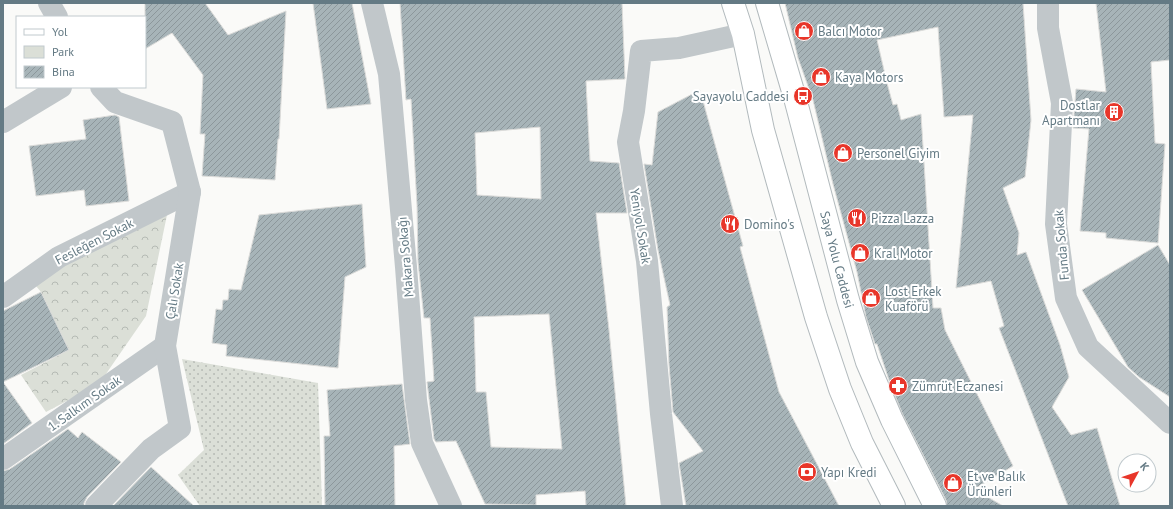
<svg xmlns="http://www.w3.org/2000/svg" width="1173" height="509" viewBox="0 0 1173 509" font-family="'PT Sans',sans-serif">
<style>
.green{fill:url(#green-dots)}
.forest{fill:url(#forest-crowns)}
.building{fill:url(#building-hatch);stroke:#dcdcda;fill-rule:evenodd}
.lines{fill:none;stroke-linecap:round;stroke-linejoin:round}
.major-casing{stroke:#b2babd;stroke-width:24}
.minor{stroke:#c1c7ca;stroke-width:22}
.major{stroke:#fff;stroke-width:22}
.labels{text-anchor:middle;stroke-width:4;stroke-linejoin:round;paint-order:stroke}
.poi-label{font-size:13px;fill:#647a84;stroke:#fff;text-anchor:start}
.street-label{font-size:13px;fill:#647a84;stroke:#fff}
</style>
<defs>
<pattern id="green-dots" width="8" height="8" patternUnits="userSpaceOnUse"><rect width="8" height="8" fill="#dbdfd7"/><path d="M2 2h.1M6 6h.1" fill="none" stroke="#b5bab4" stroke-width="1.8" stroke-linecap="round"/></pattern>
<pattern id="forest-crowns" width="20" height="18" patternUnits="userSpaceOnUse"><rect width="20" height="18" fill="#dbdfd7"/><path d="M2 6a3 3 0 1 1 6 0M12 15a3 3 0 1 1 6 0" fill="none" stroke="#b5bab4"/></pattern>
<pattern id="building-hatch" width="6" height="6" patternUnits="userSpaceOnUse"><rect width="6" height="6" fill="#a7b4b8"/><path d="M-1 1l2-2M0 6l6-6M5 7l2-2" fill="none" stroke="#8c979b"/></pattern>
</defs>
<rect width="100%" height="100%" fill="#fafaf8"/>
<!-- green -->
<polygon class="green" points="182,359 318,383 322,506 200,506 178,475 204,450"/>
<!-- forest -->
<polygon class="forest" points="167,215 146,316 99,384 46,412 21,375 69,350 41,292 36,286 68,260"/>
<!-- building -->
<g class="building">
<polygon points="145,3 205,3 228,35 286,11 279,139 278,139 275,180 202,176 205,134 200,134 203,75 172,33 145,49"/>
<polygon points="313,3 352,3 371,104 327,109"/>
<path d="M400,3H622L625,79L586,81L590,161L619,163L627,213H596L609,330L626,506H586L585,491L536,495V505L485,504L456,441L436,442L434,439L427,382L434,381L430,318H424L418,262L417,205L411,99L406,100ZM540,127L541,199L477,195L475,133ZM549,314L562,449L491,447L486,392H476L474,317Z"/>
<polygon points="785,3 1023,3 1031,120 1025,177 1003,188 1019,233 1017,255 1026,252 1060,345 1069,377 1052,407 1071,435 1097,428 1120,506 1068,506 999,328 1004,326 991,281 956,288 973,115 944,117 938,27 877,40 887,83 893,105 897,104 901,120 921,114 933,308 941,308 945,330 1013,466 974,489 1003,506 947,506 946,500 903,415 891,386 877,344 875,344 866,317 857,272 833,184 813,100 798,58"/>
<polygon points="1096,3 1170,3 1170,60 1151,62 1155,143 1165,144 1158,243 1106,238 1106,233 1080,231 1089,129 1073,128 1076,89 1106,92"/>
<polygon points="700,90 743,246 740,247 779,392 839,506 686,506 679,463 703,451 673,412 669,365 667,307 670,305 658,250 644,164 652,165 658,112"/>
<polygon points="115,115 119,117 129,201 86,206 84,190 36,196 29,146 86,139 83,120"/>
<polygon points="362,204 366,267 345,277 338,368 226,356 227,345 212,343 216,309 222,310 223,300 228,300 229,289 241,290 259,215"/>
<polygon points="1158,245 1170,265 1170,397 1139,377 1128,367 1082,290"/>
<polygon points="41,292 69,350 3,382 32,423 3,444 3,311"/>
<polygon points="402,384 410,444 394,446 395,506 325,506 324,436 330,436 327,390"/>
<polygon points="68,429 78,438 82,432 121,462 87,497 84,503 84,506 3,506 3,471 10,469"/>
<polygon points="151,467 194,506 113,506"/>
</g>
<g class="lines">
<defs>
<g id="major">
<polyline points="733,3 743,34 763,130 816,317 840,389 862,443 894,506"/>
<path id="s1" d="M767,3L795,98L848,300L867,362L892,420L935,506"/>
</g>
</defs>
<!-- major casing -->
<use href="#major" class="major-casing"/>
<!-- minor -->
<g class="minor">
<polyline points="49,3 57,17"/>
<polyline points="372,3 389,74 406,267 416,400 422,443 451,506"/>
<polyline points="1048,3 1048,28 1062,103 1056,224 1066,298 1088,347 1170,423"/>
<polyline points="3,122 61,87"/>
<polyline points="3,297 59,257 190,192"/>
<polyline points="3,459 165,346"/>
<polyline points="96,506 151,449 180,428 165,346 190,192 172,122 115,102 101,87"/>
<polyline points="672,506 661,414 647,261 628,142 634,111 641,51 679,48 743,34"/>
</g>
<!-- major -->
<use href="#major" class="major"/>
</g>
<!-- icons -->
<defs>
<symbol id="shop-disc" viewBox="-11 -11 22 22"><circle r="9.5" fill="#e8362a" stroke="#fff"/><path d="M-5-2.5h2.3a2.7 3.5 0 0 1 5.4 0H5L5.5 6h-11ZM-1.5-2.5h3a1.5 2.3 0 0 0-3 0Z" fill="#fff"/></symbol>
<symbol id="bus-disc" viewBox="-11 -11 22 22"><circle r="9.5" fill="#e8362a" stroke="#fff"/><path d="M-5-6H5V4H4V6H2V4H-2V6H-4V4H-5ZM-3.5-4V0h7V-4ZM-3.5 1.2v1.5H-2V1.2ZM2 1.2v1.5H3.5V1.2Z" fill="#fff"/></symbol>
<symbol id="building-disc" viewBox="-11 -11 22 22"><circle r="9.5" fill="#e8362a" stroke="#fff"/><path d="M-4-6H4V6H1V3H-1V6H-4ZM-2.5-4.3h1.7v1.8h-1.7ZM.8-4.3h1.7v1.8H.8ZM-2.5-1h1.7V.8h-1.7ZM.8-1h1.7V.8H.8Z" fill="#fff"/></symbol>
<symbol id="restaurant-disc" viewBox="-11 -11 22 22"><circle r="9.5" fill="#e8362a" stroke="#fff"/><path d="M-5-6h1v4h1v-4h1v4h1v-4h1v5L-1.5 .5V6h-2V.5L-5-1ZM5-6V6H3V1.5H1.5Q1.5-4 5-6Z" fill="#fff"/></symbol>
<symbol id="pharmacy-disc" viewBox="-11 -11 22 22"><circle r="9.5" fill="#e8362a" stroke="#fff"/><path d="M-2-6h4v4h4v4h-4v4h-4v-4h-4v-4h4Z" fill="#fff"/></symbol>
<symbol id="bank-disc" viewBox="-11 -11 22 22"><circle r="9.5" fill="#e8362a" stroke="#fff"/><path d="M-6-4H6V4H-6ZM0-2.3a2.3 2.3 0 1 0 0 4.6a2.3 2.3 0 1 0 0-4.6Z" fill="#fff"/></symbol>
</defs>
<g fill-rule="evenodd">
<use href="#shop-disc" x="793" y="20" width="22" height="22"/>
<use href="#shop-disc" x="810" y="66" width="22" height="22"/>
<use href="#bus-disc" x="792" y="85" width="22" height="22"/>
<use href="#building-disc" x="1103" y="101" width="22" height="22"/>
<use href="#shop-disc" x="832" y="142" width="22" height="22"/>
<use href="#restaurant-disc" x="846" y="207" width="22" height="22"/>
<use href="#restaurant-disc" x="719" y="213" width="22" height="22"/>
<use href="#shop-disc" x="849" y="242" width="22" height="22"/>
<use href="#shop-disc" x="860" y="287" width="22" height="22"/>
<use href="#pharmacy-disc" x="887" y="375" width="22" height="22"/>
<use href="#bank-disc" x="796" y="461" width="22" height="22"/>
<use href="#shop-disc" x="942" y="472" width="22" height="22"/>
</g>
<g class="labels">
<!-- poi labels -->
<g class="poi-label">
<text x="818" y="36">Balcı Motor</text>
<text x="835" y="82">Kaya Motors</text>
<text x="789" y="101" text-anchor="end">Sayayolu Caddesi</text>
<text x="1100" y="110" text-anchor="end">Dostlar<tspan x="1100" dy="15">Apartmanı</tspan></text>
<text x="857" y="158">Personel Giyim</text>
<text x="871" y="223">Pizza Lazza</text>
<text x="744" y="229">Domino's</text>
<text x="874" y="258">Kral Motor</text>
<text x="885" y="296">Lost Erkek<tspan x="885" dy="15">Kuaförü</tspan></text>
<text x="912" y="391">Zümrüt Eczanesi</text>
<text x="821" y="477">Yapı Kredi</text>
<text x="967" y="481">Et ve Balık<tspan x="967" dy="15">Ürünleri</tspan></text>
</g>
<!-- street labels -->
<g class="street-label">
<text transform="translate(641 226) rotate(81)" y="5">Yeniyol Sokak</text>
<text transform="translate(94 241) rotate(-27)" y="5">Fesleğen Sokak</text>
<text transform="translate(1061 245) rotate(-95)" y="5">Funda Sokak</text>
<text transform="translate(405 257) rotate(-95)" y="5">Makara Sokağı</text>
<text dy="5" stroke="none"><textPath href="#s1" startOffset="266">Saya Yolu Caddesi</textPath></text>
<text transform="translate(174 291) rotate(-81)" y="5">Çalı Sokak</text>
<text transform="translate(84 403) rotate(-35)" y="5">1. Salkım Sokak</text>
</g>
</g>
<!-- border -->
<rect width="1173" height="509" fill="none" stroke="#647a84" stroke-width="8"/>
<!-- legend -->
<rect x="16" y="16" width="130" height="72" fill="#ffffff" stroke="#c1cace"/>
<rect x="24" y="29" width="20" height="6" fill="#ffffff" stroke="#c1cace"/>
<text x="52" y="36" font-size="12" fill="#647a84">Yol</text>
<rect x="24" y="46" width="20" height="12" fill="#dbdfd7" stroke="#c1cace"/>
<text x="52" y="56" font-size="12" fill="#647a84">Park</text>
<rect x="24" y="66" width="20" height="12" fill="url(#building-hatch)" stroke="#c1cace"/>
<text x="52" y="76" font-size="12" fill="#647a84">Bina</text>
<!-- north arrow -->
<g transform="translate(1137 473) rotate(50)"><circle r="19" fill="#ffffff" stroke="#c1cace"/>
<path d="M0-3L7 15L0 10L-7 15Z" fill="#e8362a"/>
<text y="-6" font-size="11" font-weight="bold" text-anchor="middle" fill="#647a84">K</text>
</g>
</svg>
